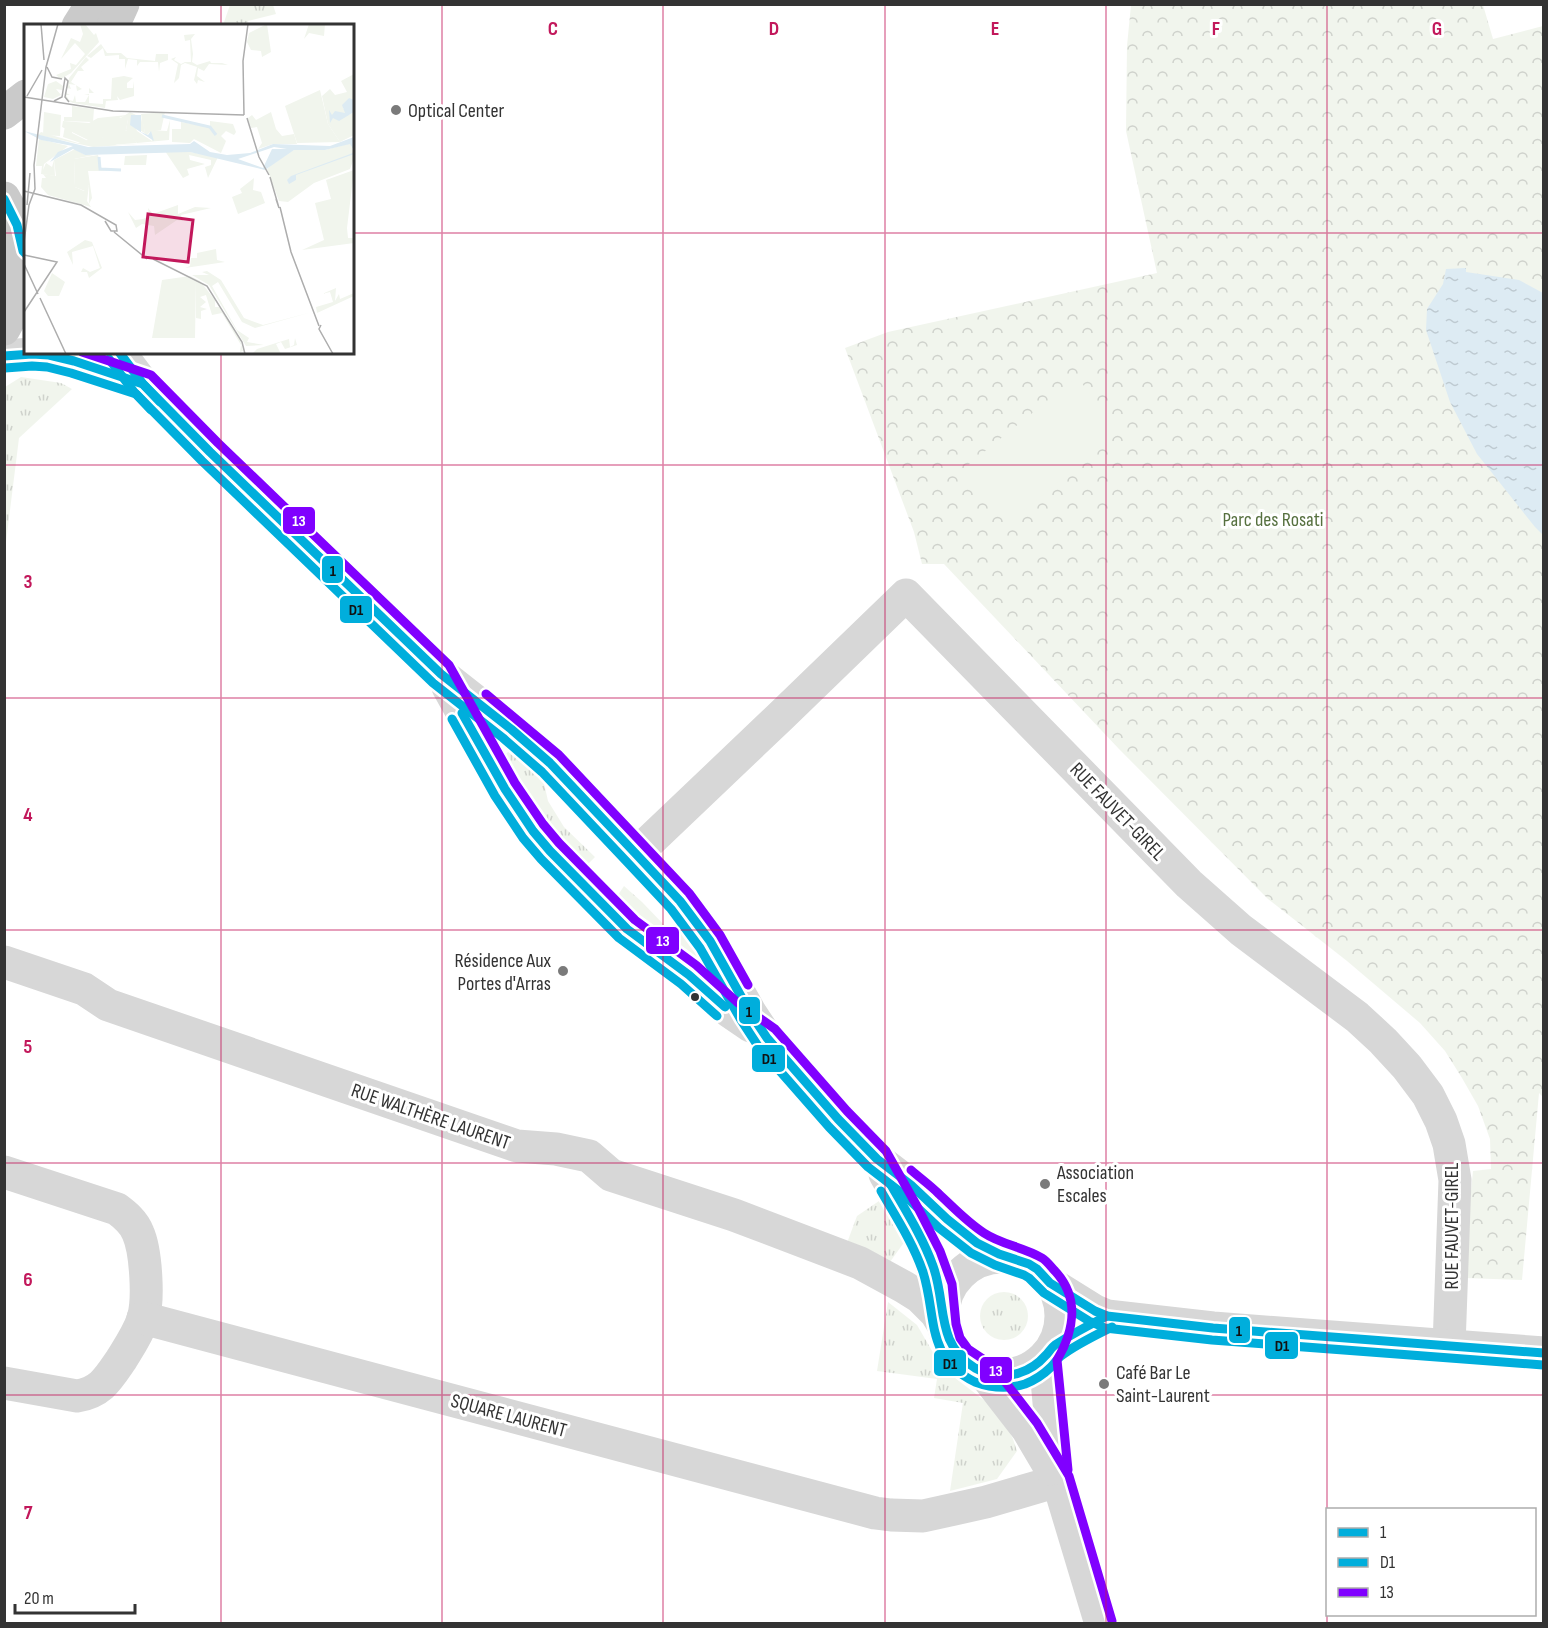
<svg xmlns="http://www.w3.org/2000/svg" width="1548" height="1628" viewBox="0 0 1548 1628" font-family="'Sofia Sans Condensed',sans-serif">
<style>
.grass{fill:url(#grass-tufts)}
.park{fill:url(#park-crowns)}
.pitch{fill:#f1f5ed}
.water{fill:url(#water-ripples)}
.lines{fill:none;stroke-linecap:round;stroke-linejoin:round}
.minor{stroke:#d7d7d7;stroke-width:33}
.tertiary{stroke:#d7d7d7;stroke-width:33}
.primary{stroke:#cacaca;stroke-width:33}
.bus-1-casing{stroke:#fff;stroke-width:14}
.bus-2-casing{stroke:#fff;stroke-width:14}
.bus-3-casing{stroke:#fff;stroke-width:14}
.bus-1{stroke:#00aedc;stroke-width:9}
.bus-2{stroke:#00aedc;stroke-width:9}
.bus-3{stroke:#8000ff;stroke-width:9}
.grid{fill:none;stroke:#c2185b;stroke-width:1.5;stroke-opacity:0.55}
.poi-dot{fill:#7a7a7a;stroke:#fff;stroke-width:2}
.bus-dot{fill:#333;stroke:#fff;stroke-width:2}
.labels{text-anchor:middle;stroke-width:6;stroke-linejoin:round;paint-order:stroke}
.poi-label{font-size:20px;fill:#333;stroke:#fff;text-anchor:start}
.park-label{font-size:20px;fill:#56703f;stroke:#fff}
.street-label{font-size:20px;fill:#333;stroke:#fff}
.inset-river{fill:none;stroke:#ddebf3;stroke-width:3}
.inset-road{fill:none;stroke:#adadad;stroke-width:1.5}
.view{fill:#c2185b;fill-opacity:0.15;stroke:#c2185b;stroke-width:3}
.inset-edge{fill:none;stroke:#333;stroke-width:3}
.grid-label{font-size:20px;text-anchor:middle;font-weight:bold;fill:#c2185b;stroke:#fff;stroke-width:6;stroke-linejoin:round;paint-order:stroke}
.line-badge{stroke:#fff;stroke-width:2}
.badge-label{font-size:16px;text-anchor:middle;font-weight:bold;fill:#fff}
.pale-badge-label{font-size:16px;text-anchor:middle;font-weight:bold;fill:#111}
</style>
<defs>
<pattern id="grass-tufts" width="24" height="20" patternUnits="userSpaceOnUse" patternTransform="scale(1.5)"><rect width="24" height="20" fill="#f1f5ed"/><path d="M3 7l-1-3M5 7V3M7 7l1-3M15 17l-1-3M17 17v-4M19 17l1-3" fill="none" stroke="#cfd2cc"/></pattern>
<pattern id="park-crowns" width="20" height="18" patternUnits="userSpaceOnUse" patternTransform="scale(1.5)"><rect width="20" height="18" fill="#f1f5ed"/><path d="M2 6a3 3 0 1 1 6 0M12 15a3 3 0 1 1 6 0" fill="none" stroke="#cfd2cc"/></pattern>
<pattern id="water-ripples" width="26" height="14" patternUnits="userSpaceOnUse" patternTransform="scale(1.5)"><rect width="26" height="14" fill="#ddebf3"/><path d="M2 4q2-2 4 0t4 0M15 11q2-2 4 0t4 0" fill="none" stroke="#becad1"/></pattern>
</defs>
<rect width="100%" height="100%" fill="#fff"/>
<!-- grass -->
<g class="grass">
<polygon points="230,5 273,5 276,14 248,21 249,25 223,25"/>
<polygon points="21,377 61,383 72,389 19,438 5,550 5,387"/>
<polygon points="513,748 542,774 548,801 564,827 595,857 585,867 532,813 503,756"/>
<polygon points="624,886 642,902 667,928 680,924 708,965 701,968 639,921 616,898"/>
<polygon points="879,1201 905,1241 890,1262 847,1243 857,1216"/>
<circle cx="1004" cy="1316" r="24"/>
<polygon points="888,1302 917,1325 935,1356 950,1374 985,1401 1004,1420 1013,1439 1017,1451 997,1479 950,1491 963,1403 934,1398 937,1379 877,1371"/>
</g>
<!-- park -->
<polygon class="park" points="1131,5 1483,5 1493,39 1543,26 1544,1098 1539,1093 1522,1280 1465,1278 1465,1252 1473,1171 1491,1169 1490,1139 1478,1106 1462,1078 1445,1051 1420,1023 1347,961 1268,899 1119,749 944,564 922,564 914,532 845,348 888,332 1157,273 1126,131 1127,46"/>
<!-- pitch -->
<polygon class="pitch" points="1077,377 1120,432 1007,524 963,469"/>
<!-- water -->
<polygon class="water" points="1466,268 1466,272 1519,280 1543,293 1543,535 1535,527 1477,454 1450,402 1426,330 1427,309 1443,284 1446,269"/>
<g class="lines">
<!-- minor -->
<g class="minor">
<polyline points="636,854 782,715 906,595 1189,884 1241,930 1357,1017 1383,1041 1407,1067 1428,1095 1441,1121 1449,1144 1455,1180 1449,1346"/>
<polyline points="4,962 84,989 108,1005 517,1146 556,1149 589,1156 611,1175 734,1215 860,1263 904,1287 920,1297 936,1313 944,1326"/>
<path d="M4,1172L117,1209C125,1215 134,1222 138,1233C146,1251 149,1300 143,1319C138,1334 129,1347 121,1360C108,1379 101,1392 77,1396L4,1383"/>
<polyline points="143,1318 875,1513 891,1515 923,1516 986,1502 1058,1481"/>
<polyline points="1045,1357 1054,1459 1058,1481 1101,1624"/>
<polyline points="983,1372 1028,1430 1051,1469"/>
</g>
<!-- tertiary -->
<g class="tertiary">
<polyline points="119,352 143,384 210,452 441,674 511,729 550,763 636,854 680,901 710,941 751,1014 767,1038 838,1119 877,1159 911,1185 947,1219 977,1243 989,1250 1011,1258"/>
<polyline points="4,356 32,354 49,355 143,384"/>
<polyline points="448,687 505,789 533,831 550,851 627,929 671,961 729,1011 751,1026"/>
<path d="M885,1174C905,1210 931,1246 940,1287C941,1295 942,1302 943,1310"/>
<circle cx="1002" cy="1316" r="59"/>
<polyline points="1050,1283 1095,1311 1107,1316 1213,1328 1544,1353"/>
</g>
<!-- primary -->
<g class="primary">
<polyline points="78,26 92,4"/>
<polyline points="113,26 123,4"/>
<polyline points="4,113 26,96"/>
<path d="M4,198C28,239 28,288 4,329"/>
</g>
<defs>
<g id="bus-1">
<polyline points="4,199 17,225 23,251 26,254"/>
<polyline points="119,352 143,384 210,452 441,674 511,729 550,763 636,854 680,901 710,941 751,1014 767,1038 838,1119 877,1159 911,1185 947,1219 977,1243 999,1254 1029,1264 1037,1269 1050,1283 1095,1311 1107,1316 1213,1328 1544,1353"/>
<polyline points="4,356 32,354 49,355 74,361 143,384 160,402"/>
<polyline points="462,713 505,789 533,831 550,851 627,929 689,975 725,1007"/>
<path d="M891,1185C906,1211 923,1238 933,1266C947,1304 935,1344 975,1368C988,1375 1005,1378 1019,1373C1029,1370 1039,1363 1046,1355C1049,1352 1051,1348 1055,1345C1072,1334 1089,1325 1107,1316"/>
</g>
<g id="bus-2">
<polyline points="109,359 134,392 202,461 433,683 503,738 542,772 627,862 671,909 700,948 741,1020 758,1046 829,1127 868,1167 903,1194 939,1228 971,1253 995,1265 1024,1275 1029,1278 1044,1293 1089,1321 1105,1328 1212,1340 1543,1365"/>
<polyline points="5,368 32,366 47,367 71,373 136,394 151,410"/>
<polyline points="452,719 495,796 523,838 541,859 619,938 681,984 717,1016"/>
<path d="M881,1191C896,1217 913,1243 923,1272C937,1316 925,1358 975,1382C991,1388 1009,1389 1025,1384C1035,1380 1044,1374 1051,1367C1055,1363 1057,1359 1061,1356C1075,1345 1096,1335 1112,1327"/>
</g>
<g id="bus-3">
<polyline points="82,352 151,375 218,443 449,665 515,783 543,824 559,843 635,920 696,965 737,1002 775,1029 847,1111 886,1151 918,1208 940,1251 952,1284 956,1324 960,1338 968,1349 992,1365 1037,1423 1069,1476 1112,1621"/>
<polyline points="486,694 559,755 689,893 720,935 748,985"/>
<path d="M911,1170C920,1178 930,1185 939,1194C953,1207 967,1222 984,1233C1002,1245 1024,1247 1042,1258C1047,1261 1051,1267 1055,1271C1080,1298 1074,1331 1057,1360L1068,1470"/>
</g>
</defs>
<!-- bus-1 casing -->
<use href="#bus-1" class="bus-1-casing"/>
<!-- bus-2 casing -->
<use href="#bus-2" class="bus-2-casing"/>
<!-- bus-3 casing -->
<use href="#bus-3" class="bus-3-casing"/>
<!-- bus-1 -->
<use href="#bus-1" class="bus-1"/>
<!-- bus-2 -->
<use href="#bus-2" class="bus-2"/>
<!-- bus-3 -->
<use href="#bus-3" class="bus-3"/>
</g>
<!-- grid -->
<path class="grid" d="M221,4V26M442,4V1624M663,4V1624M885,4V1624M1106,4V1624M1327,4V1624M4,233H26M352,233H1544M221,352V1624M4,465H1544M4,698H1544M4,930H1544M4,1163H1544M4,1395H1544"/>
<!-- markers -->
<g class="poi-dot">
<circle cx="396" cy="110" r="6"/>
<circle cx="563" cy="971" r="6"/>
<circle cx="1045" cy="1184" r="6"/>
<circle cx="1104" cy="1384" r="6"/>
</g>
<circle class="bus-dot" cx="695" cy="997" r="5"/>
<g class="labels">
<!-- poi labels -->
<g class="poi-label">
<text x="408" y="117">Optical Center</text>
<text x="551" y="967" text-anchor="end">Résidence Aux<tspan x="551" dy="23">Portes d'Arras</tspan></text>
<text x="1057" y="1179">Association<tspan x="1057" dy="23">Escales</tspan></text>
<text x="1116" y="1379">Café Bar Le<tspan x="1116" dy="23">Saint-Laurent</tspan></text>
</g>
<!-- park labels -->
<g class="park-label">
<text x="1273" y="526">Parc des Rosati</text>
</g>
<!-- street labels -->
<g class="street-label">
<text transform="translate(1118 811) rotate(46)" y="7">RUE FAUVET-GIREL</text>
<text transform="translate(431 1116) rotate(19)" y="7">RUE WALTHÈRE LAURENT</text>
<text transform="translate(1451 1226) rotate(-90)" y="7">RUE FAUVET-GIREL</text>
<text transform="translate(509 1415) rotate(15)" y="7">SQUARE LAURENT</text>
</g>
</g>
<!-- overview -->
<g transform="translate(24 24)">
<rect width="330" height="330" fill="#fff"/>
<path d="M56,0H61L70,11L72,9L75,18L47,49L37,55L32,51L47,45L46,39L52,41L61,30L51,19L37,35L47,14L56,18L59,10ZM243,0L247,28L238,33L237,27L227,26L223,18L225,9ZM171,10L167,15L169,30L168,38L173,41L186,37L187,39H198L204,41L185,40L180,47L174,44L173,52L181,58L174,56L173,60L170,56L173,43L161,39L157,41L155,54L150,59L154,40L147,35L152,33L150,36L157,40L161,38H167L166,16L161,17L160,11ZM77,20L83,29H97L103,34L131,37L132,30H144V36L136,39L135,48L134,38H116L113,42V36L104,35L101,45V35H95V31L81,32L79,24L67,34L63,32ZM62,33L65,36L57,43L60,47H54L47,58L58,65L53,67L52,61L45,60L47,65L43,64L42,69L46,71H42L45,76L49,77L51,71L52,78H61L65,71H60L65,70V64L70,69H65V79L79,80V71V75H87L88,54L100,52L109,54L103,59V64H109L110,57V72L96,76L93,72L94,76L82,77L81,84L49,79L43,76L41,70L45,54ZM296,66L304,100L316,118L273,119L261,82ZM141,88L137,106L121,109L117,90ZM103,91L95,94L104,95L102,106L78,114L93,121L144,118L69,123L14,111L17,108L54,119L64,116L38,103L39,97L65,99L74,94ZM15,115L44,122L20,140L19,146L22,139L28,143L30,136L31,152L17,150L18,142H12ZM74,131L78,146L98,147H64L68,174L65,180V161L61,167L51,163L50,135ZM123,131L122,141H100L101,132ZM330,146L323,204L324,214H330V219L278,226L300,216L291,179L307,175L302,156ZM230,154L229,166L237,168L241,179L214,190L208,173L218,169L216,165ZM61,216L68,218L78,244L65,254L63,248H57L59,244L66,248L76,244L69,222L48,228L49,241L43,228ZM192,225L193,236L201,238L161,244L166,242L167,234H173V229ZM183,247L197,256L220,294L239,301L288,288L231,304L218,298L194,258L188,262L213,306L225,314L223,318L240,321L222,322L185,261L168,251H185L178,248ZM166,252L176,257L191,276V283H195L216,316L219,327L216,328L217,321L198,289L188,291L182,271L176,273L182,278L176,283L183,285L177,287V295L172,294V256H138ZM312,264L311,277L315,270L316,275L330,269V272L293,289L292,283L309,278L306,268L298,270ZM271,314L273,321L261,325L257,318L252,320L257,330H228L233,325L265,315L266,323L270,321Z" fill="#f1f5ed"/>
<path d="M330,50V85L325,74L319,84L325,91L330,88V111L316,118L304,100L298,72L306,65L311,71L323,68L317,57ZM32,57L39,62L38,66L32,65L37,71L29,75L20,73L24,60ZM106,88L112,91H107L113,107L128,117L127,107L123,111L116,106L118,91L121,109L126,106L143,107L146,96L145,116L113,119L102,106L104,95H95ZM141,127L166,128L194,133L184,154L181,143L187,141V136L165,131L166,136L181,140L163,145L165,151L159,154Z" fill="#f1f5ed"/>
<path d="M285,0H301L300,12L285,9L280,15ZM138,256H172L171,314H128Z" fill="#f1f5ed"/>
<path d="M247,88L252,105L258,112L270,110L273,120H249L234,125L238,119L233,103L227,104L224,94L228,91L232,96ZM327,119L330,134L326,145L290,159L264,178L255,177L243,145L255,133L270,126H301ZM51,125L61,131L75,130L50,135L51,163L60,167L65,161L63,177L67,183L24,171L17,163L18,154H22L19,150L32,152L30,136ZM154,181V190L171,183L187,184L157,191L159,197L153,196L131,211L130,202L118,200L112,204L104,188L111,196L119,195L125,192L124,184L129,190ZM28,249L41,258L35,272H24L20,267Z" fill="#f1f5ed"/>
<path d="M20,88L37,91L36,112L19,111ZM41,102H48V109L64,117L63,121L39,113ZM95,104L104,107L113,119L73,122L78,114Z" fill="#f1f5ed"/>
<path d="M48,82L70,85L69,98L40,97V93H48ZM186,97L209,100L212,108L210,111L202,107L197,112L202,117L197,129L170,115L166,119L148,118V105H157V98L186,103Z" fill="#f1f5ed"/>
<path d="M325,74L330,76V88L315,97L309,94L306,99L305,86L308,91L311,87L321,89L318,81ZM107,91H117V108L124,111L127,107L130,117L106,101ZM0,107L64,123L166,120L170,117L186,128L203,131L226,129L249,120L306,122L330,113V130L272,151V156L265,160L263,156L267,152L329,129V125L326,120L301,126H270L241,146L166,128L61,131L49,125L26,138L34,128L49,122L17,116ZM250,123L263,125H248L239,144L214,135Z" fill="#ddebf3" fill-rule="evenodd"/>
<path class="inset-river" d="M138,92L186,103L192,111M75,133L76,145L97,146"/>
<path class="inset-road" d="M17,0L20,36M23,43L28,53L38,55M3,72L18,46M0,73L89,87L220,91M30,77L38,73L41,54L44,57L41,73L45,78M220,91L219,37L224,0M223,94L235,133L245,151M10,141L22,43L34,0M246,153L255,184L252,175M0,167L57,181L92,201L93,207H87L81,197M3,181L6,149M256,183L267,228L295,302M90,208L123,235M0,218L5,181L11,165L10,141M0,231L33,238L0,288M129,235L183,262L218,318L221,330M0,240L14,270M16,274L42,330M297,301L295,305L309,330"/>
<path class="view" d="M124,190L169,196L164,238L119,233Z"/>
<rect width="330" height="330" class="inset-edge"/>
</g>
<g class="grid-label">
<text x="553" y="35">C</text>
<text x="774" y="35">D</text>
<text x="995" y="35">E</text>
<text x="1216" y="35">F</text>
<text x="1437" y="35">G</text>
<text x="28" y="588">3</text>
<text x="28" y="821">4</text>
<text x="28" y="1053">5</text>
<text x="28" y="1286">6</text>
<text x="28" y="1519">7</text>
</g>
<g class="line-badge">
<rect x="282" y="506" width="34" height="29" rx="6" fill="#8000ff"/>
<rect x="321" y="555" width="23" height="29" rx="6" fill="#00aedc"/>
<rect x="339" y="595" width="34" height="29" rx="6" fill="#00aedc"/>
<rect x="645" y="926" width="35" height="29" rx="6" fill="#8000ff"/>
<rect x="738" y="996" width="23" height="29" rx="6" fill="#00aedc"/>
<rect x="751" y="1044" width="35" height="29" rx="6" fill="#00aedc"/>
<rect x="1228" y="1316" width="23" height="28" rx="6" fill="#00aedc"/>
<rect x="1264" y="1331" width="35" height="29" rx="6" fill="#00aedc"/>
<rect x="933" y="1349" width="34" height="28" rx="6" fill="#00aedc"/>
<rect x="979" y="1356" width="34" height="28" rx="6" fill="#8000ff"/>
</g>
<g class="badge-label">
<text x="299" y="526">13</text>
<text x="663" y="946">13</text>
<text x="996" y="1376">13</text>
</g>
<g class="pale-badge-label">
<text x="333" y="576">1</text>
<text x="356" y="615">D1</text>
<text x="749" y="1017">1</text>
<text x="769" y="1064">D1</text>
<text x="1239" y="1336">1</text>
<text x="1282" y="1351">D1</text>
<text x="950" y="1369">D1</text>
</g>
<!-- border -->
<rect width="1548" height="1628" fill="none" stroke="#333333" stroke-width="12"/>
<!-- legend -->
<rect x="1326" y="1508" width="210" height="108" fill="#ffffff" stroke="#adadad" stroke-width="1.5"/>
<rect x="1338" y="1528" width="30" height="9" fill="#00aedc" stroke="#adadad" stroke-width="1.5"/>
<text x="1380" y="1538" font-size="18" fill="#333333">1</text>
<rect x="1338" y="1558" width="30" height="9" fill="#00aedc" stroke="#adadad" stroke-width="1.5"/>
<text x="1380" y="1568" font-size="18" fill="#333333">D1</text>
<rect x="1338" y="1588" width="30" height="9" fill="#8000ff" stroke="#adadad" stroke-width="1.5"/>
<text x="1380" y="1598" font-size="18" fill="#333333">13</text>
<!-- scale -->
<path d="M15 1604v9h120v-9" fill="none" stroke="#333333" stroke-width="3"/>
<text x="24" y="1604" font-size="18" fill="#333333" stroke="#ffffff" stroke-width="4.5" paint-order="stroke">20 m</text>
</svg>
